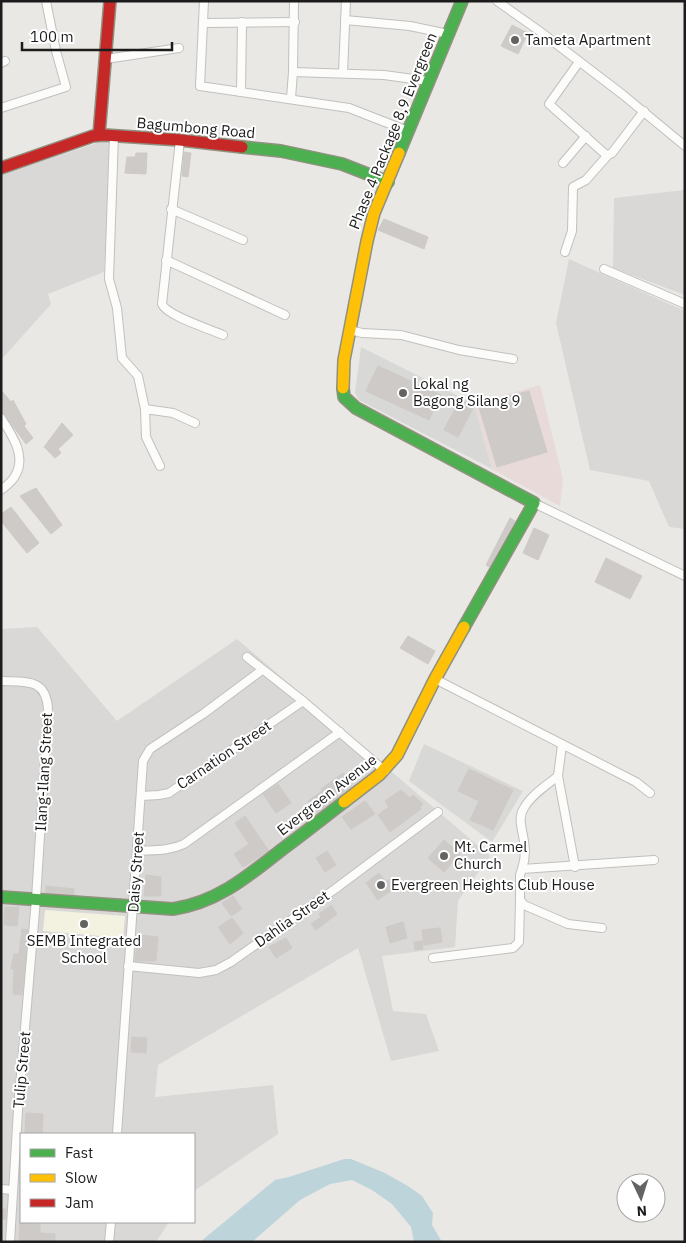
<svg xmlns="http://www.w3.org/2000/svg" width="686" height="1243" viewBox="0 0 686 1243" font-family="'IBM Plex Sans',sans-serif">
<style>
.residential{fill:#d9d8d6}
.commercial{fill:#e7dad8}
.education{fill:#f3f2e1}
.religious{fill:#d8d8d6}
.water{fill:#bcd4da}
.building{fill:#cdcac8;stroke:#cdcac7}
.lines{fill:none;stroke-linecap:round;stroke-linejoin:round}
.street-casing{stroke:#c1c0bf;stroke-width:10}
.fast-casing{stroke:#90917f;stroke-width:14}
.slow-casing{stroke:#90917f;stroke-width:14}
.jam-casing{stroke:#90917f;stroke-width:14}
.street{stroke:#fcfcfb;stroke-width:8}
.fast{stroke:#4caf50;stroke-width:11}
.slow{stroke:#ffc107;stroke-width:11}
.jam{stroke:#c62828;stroke-width:11}
.poi-dot{fill:#646362;stroke:#fff;stroke-width:2}
.labels{text-anchor:middle;stroke-width:4;stroke-linejoin:round;paint-order:stroke}
.poi-label{font-size:15px;fill:#1c1c1c;stroke:#fff;text-anchor:start}
.street-label{font-size:15px;fill:#1c1c1c;stroke:#fff}
</style>
<rect width="100%" height="100%" fill="#eae8e5"/>
<!-- residential -->
<g class="residential">
<polygon points="100,142 111,142 104,272 48,294 51,304 1,360 1,175"/>
<polygon points="685,190 685,295 613,268 614,198"/>
<polygon points="569,259 685,311 685,529 669,527 649,481 590,470 556,323"/>
<polygon points="37,627 117,721 237,639 490,856 458,901 455,947 382,956 393,1011 426,1014 439,1051 391,1061 358,948 158,1065 155,1097 273,1085 278,1134 194,1191 194,1134 21,1134 21,1222 169,1222 156,1242 1,1242 1,629"/>
</g>
<!-- commercial -->
<polygon class="commercial" points="540,385 563,479 560,506 492,469 474,404"/>
<!-- education -->
<polygon class="education" points="45,910 125,916 123,938 43,931"/>
<!-- religious -->
<g class="religious">
<polygon points="361,347 474,404 492,469 359,400 355,393"/>
<polygon points="424,744 523,791 492,842 409,781"/>
</g>
<!-- water -->
<polygon class="water" points="344,1159 351,1159 385,1173 408,1186 422,1196 433,1213 432,1225 442,1242 414,1242 411,1227 392,1204 372,1190 352,1180 330,1184 300,1200 252,1242 200,1242 275,1180 289,1177"/>
<!-- building -->
<g class="building">
<polygon points="512,25 528,33 518,54 501,46"/>
<polygon points="184,152 191,153 188,177 182,176"/>
<polygon points="136,153 147,153 146,174 125,173 127,157 135,157"/>
<polygon points="384,219 428,237 424,249 378,230"/>
<polygon points="378,366 441,395 429,420 366,391"/>
<polygon points="1,390 11,402 13,400 26,424 24,426 33,438 26,444 1,410"/>
<polygon points="529,391 547,452 497,467 478,404"/>
<polygon points="460,399 474,406 458,437 444,430"/>
<polygon points="62,423 73,435 58,449 61,453 55,458 44,447"/>
<polygon points="36,488 62,525 51,534 20,496"/>
<polygon points="11,507 39,543 27,553 1,521 1,514"/>
<polygon points="510,518 515,521 489,567 486,565"/>
<polygon points="534,528 549,535 538,560 523,553"/>
<polygon points="606,558 642,576 630,599 595,582"/>
<polygon points="408,636 435,651 428,664 400,648"/>
<polygon points="469,769 513,790 493,830 470,820 479,801 458,791"/>
<polygon points="343,773 352,786 316,814 308,801 322,791 321,789"/>
<polygon points="278,784 291,803 276,813 263,794"/>
<polygon points="401,790 410,798 413,795 423,804 420,807 421,809 390,832 378,815 389,807 385,801"/>
<polygon points="365,801 375,814 351,829 342,817"/>
<polygon points="245,816 269,851 243,867 234,854 249,844 235,823"/>
<polygon points="444,840 460,854 444,872 428,858"/>
<polygon points="327,851 336,865 325,872 316,858"/>
<polygon points="379,873 386,882 390,879 396,887 378,900 366,883"/>
<polygon points="146,875 161,877 161,896 144,896"/>
<polygon points="46,886 74,889 74,895 46,893"/>
<polygon points="233,896 242,909 231,916 222,903"/>
<polygon points="331,905 337,914 316,930 311,924 321,917 319,914"/>
<polygon points="5,907 19,907 17,926 4,925"/>
<polygon points="232,918 243,933 230,944 218,927"/>
<polygon points="403,922 407,938 390,943 386,927"/>
<polygon points="440,928 442,942 424,945 422,930"/>
<polygon points="22,929 28,930 22,995 13,994 14,969 11,969 14,954 19,954"/>
<polygon points="138,935 158,937 156,961 135,961"/>
<polygon points="286,938 292,948 276,958 269,947"/>
<polygon points="422,941 423,949 415,950 414,942"/>
<polygon points="132,1037 147,1038 146,1053 131,1052"/>
<polygon points="26,1113 43,1114 42,1134 25,1134"/>
<rect x="1" y="1209" width="5" height="10"/>
<polygon points="20,1222 38,1222 38,1225 40,1225 40,1233 55,1234 55,1241 19,1242"/>
</g>
<g class="lines">
<defs>
<g id="street">
<polyline points="204,1 200,86 349,108 408,131"/>
<polyline points="497,1 538,30 622,94 685,146"/>
<polyline points="345,20 410,26 448,34"/>
<polyline points="203,23 295,22"/>
<polyline points="106,59 179,48"/>
<polyline points="579,62 549,104 604,153 608,155"/>
<polyline points="1,63 5,61"/>
<polyline points="293,72 384,75 428,81"/>
<polyline points="343,73 346,1"/>
<polyline points="241,92 242,22"/>
<polyline points="291,98 293,72 294,1"/>
<polyline points="1,108 66,87 56,51 46,1"/>
<polyline points="114,135 109,279 117,308 122,358 138,376 145,409 146,437 160,466"/>
<path d="M180,140L162,304C167,316 210,329 223,335"/>
<polyline points="563,163 586,136"/>
<polyline points="171,209 243,240"/>
<polyline points="565,252 572,231 573,187 586,180 608,155 612,153 644,111"/>
<polyline points="166,260 285,315"/>
<polyline points="604,269 685,304"/>
<polyline points="350,330 362,333 401,335 459,350 513,359"/>
<polyline points="145,409 173,413 195,423"/>
<path d="M1,418C12,435 27,456 15,476C12,482 6,486 1,490"/>
<polyline points="534,503 685,576"/>
<polyline points="247,657 303,701 385,771"/>
<polyline points="435,679 636,782 650,793"/>
<path d="M1,681C26,682 46,678 48,709L36,899L18,1110L10,1242"/>
<path d="M562,745L558,776C547,785 531,795 524,808C517,818 523,831 524,842C526,852 525,860 522,869L654,860"/>
<polyline points="558,776 575,867"/>
<polyline points="141,796 159,795 169,793 303,701"/>
<path d="M138,851C154,850 169,851 184,844L340,732"/>
<polyline points="522,869 520,875 520,900 524,905 568,924 602,928"/>
<polyline points="433,958 513,948 519,942 520,900"/>
<polyline points="128,966 199,973 216,970 231,962 335,889 438,812"/>
<polyline points="117,1134 143,761 150,749 203,714 262,670"/>
<polyline points="1,1189 13,1190"/>
<polyline points="109,1242 111,1222"/>
</g>
<g id="fast">
<polyline points="242,147 281,151 342,164 388,182"/>
<polyline points="399,153 462,1"/>
<polyline points="343,388 344,397 356,408 534,503 464,627"/>
<path d="M1,897L173,909C216,903 247,877 280,851C302,835 323,818 344,802"/>
</g>
<g id="slow">
<polyline points="343,388 344,360 367,241 374,213 399,153"/>
<polyline points="344,802 379,775 397,755 435,679 464,627"/>
</g>
<g id="jam">
<polyline points="99,135 110,1"/>
<polyline points="1,168 93,136 104,135 180,140 242,147"/>
</g>
</defs>
<!-- street casing -->
<use href="#street" class="street-casing"/>
<!-- fast casing -->
<use href="#fast" class="fast-casing"/>
<!-- slow casing -->
<use href="#slow" class="slow-casing"/>
<!-- jam casing -->
<use href="#jam" class="jam-casing"/>
<!-- street -->
<use href="#street" class="street"/>
<!-- fast -->
<use href="#fast" class="fast"/>
<!-- slow -->
<use href="#slow" class="slow"/>
<!-- jam -->
<use href="#jam" class="jam"/>
</g>
<!-- markers -->
<g class="poi-dot">
<circle cx="515" cy="40" r="5"/>
<circle cx="403" cy="393" r="5"/>
<circle cx="444" cy="856" r="5"/>
<circle cx="381" cy="885" r="5"/>
<circle cx="84" cy="924" r="5"/>
</g>
<g class="labels">
<!-- poi labels -->
<g class="poi-label">
<text x="525" y="45">Tameta Apartment</text>
<text x="413" y="389">Lokal ng<tspan x="413" dy="17">Bagong Silang 9</tspan></text>
<text x="454" y="852">Mt. Carmel<tspan x="454" dy="17">Church</tspan></text>
<text x="391" y="890">Evergreen Heights Club House</text>
<text x="84" y="946" text-anchor="middle">SEMB Integrated<tspan x="84" dy="17">School</tspan></text>
</g>
<!-- street labels -->
<g class="street-label">
<text transform="translate(196 128) rotate(5)" y="5">Bagumbong Road</text>
<text transform="translate(393 131) rotate(-68)" y="5">Phase 4 Package 8,9 Evergreen</text>
<text transform="translate(224 755) rotate(-34)" y="5">Carnation Street</text>
<text transform="translate(44 772) rotate(-87)" y="5">Ilang-Ilang Street</text>
<text transform="translate(327 795) rotate(-38)" y="5">Evergreen Avenue</text>
<text transform="translate(136 872) rotate(-86)" y="5">Daisy Street</text>
<text transform="translate(292 919) rotate(-35)" y="5">Dahlia Street</text>
<text transform="translate(22 1070) rotate(-85)" y="5">Tulip Street</text>
</g>
</g>
<!-- border -->
<rect width="686" height="1243" fill="none" stroke="#1c1c1c" stroke-width="5"/>
<!-- legend -->
<rect x="20" y="1133" width="175" height="90" fill="#ffffff" stroke="#a4a4a4"/>
<rect x="30" y="1149" width="25" height="8" fill="#4caf50" stroke="#a4a4a4"/>
<text x="65" y="1158" font-size="15" fill="#1c1c1c">Fast</text>
<rect x="30" y="1174" width="25" height="8" fill="#ffc107" stroke="#a4a4a4"/>
<text x="65" y="1183" font-size="15" fill="#1c1c1c">Slow</text>
<rect x="30" y="1199" width="25" height="8" fill="#c62828" stroke="#a4a4a4"/>
<text x="65" y="1208" font-size="15" fill="#1c1c1c">Jam</text>
<!-- north arrow -->
<g transform="translate(641 1198) rotate(176)"><circle r="24" fill="#ffffff" stroke="#a4a4a4"/>
<path d="M0-4L9 19L0 12L-9 19Z" fill="#646362"/>
<text y="-8" font-size="14" font-weight="bold" text-anchor="middle" fill="#1c1c1c">N</text>
</g>
<!-- scale -->
<path d="M22 42v8h150v-8" fill="none" stroke="#1c1c1c" stroke-width="2.5"/>
<text x="30" y="42" font-size="15" fill="#1c1c1c" stroke="#ffffff" stroke-width="4" paint-order="stroke">100 m</text>
</svg>
